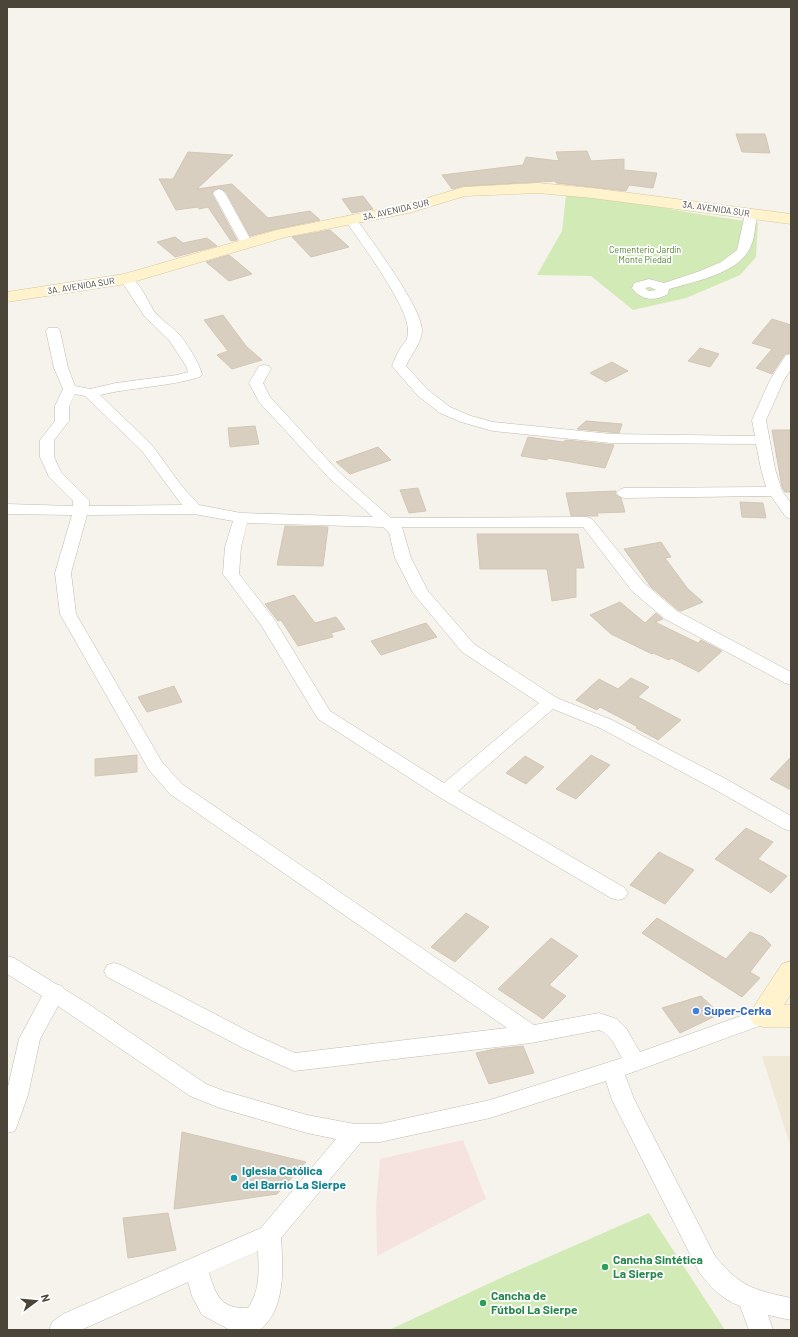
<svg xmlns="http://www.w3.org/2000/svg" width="798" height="1337" viewBox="0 0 798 1337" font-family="Barlow,sans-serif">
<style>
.education{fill:#efe8d6}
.medical{fill:#f6e3e0}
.green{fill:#d2eab5}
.building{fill:#d8cfc1;stroke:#d3c7b4}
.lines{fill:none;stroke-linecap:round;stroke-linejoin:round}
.street-casing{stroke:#c2bbae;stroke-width:1}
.secondary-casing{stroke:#d6c79b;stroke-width:1}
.street{fill:#fff;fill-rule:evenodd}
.secondary{fill:#fff3cd;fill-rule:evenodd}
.shop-dot{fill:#3f7fe0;stroke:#fff;stroke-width:1.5}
.culture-dot{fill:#0f9aa8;stroke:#fff;stroke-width:1.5}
.leisure-dot{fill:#2e9e5b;stroke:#fff;stroke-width:1.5}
.labels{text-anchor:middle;stroke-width:3.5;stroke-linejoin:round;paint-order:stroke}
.far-street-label{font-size:9px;fill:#4b4439;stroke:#fff}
.far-park-label{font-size:9px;fill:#4a7f2a;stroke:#fff}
.near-shop-label{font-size:12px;font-weight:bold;fill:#366cbe;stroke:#fff;text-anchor:start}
.near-culture-label{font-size:12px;font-weight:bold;fill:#0d838f;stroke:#fff;text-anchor:start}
.near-leisure-label{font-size:12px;font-weight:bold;fill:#27864d;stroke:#fff;text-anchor:start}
</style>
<rect width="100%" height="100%" fill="#f6f3ec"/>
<!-- education -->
<polygon class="education" points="762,1056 791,1056 791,1148"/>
<!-- medical -->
<polygon class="medical" points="463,1140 486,1199 377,1256 376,1206 380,1159"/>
<!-- green -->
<g class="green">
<polygon points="566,195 632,202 692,213 758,223 756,257 740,275 686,298 633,310 591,276 537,275 562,231"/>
<polygon points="649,1213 725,1330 389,1330 505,1276"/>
</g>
<!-- building -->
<g class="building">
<polygon points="736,134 765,134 770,153 742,152"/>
<polygon points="587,151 591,161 624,159 624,170 657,173 653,188 629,185 626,191 556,183 556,181 464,186 452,189 442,175 523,165 526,157 559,161 556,152"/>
<polygon points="188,152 233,155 197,189 232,184 268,218 310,211 320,220 277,229 250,236 226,192 218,188 214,190 212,194 237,240 231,241 208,207 199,209 198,207 176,210 159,179 173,179"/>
<polygon points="363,196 373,209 352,213 342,199"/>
<polygon points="330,230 349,247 311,257 292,237"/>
<polygon points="175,237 183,243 207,238 217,246 175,257 157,242"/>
<polygon points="229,255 252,274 229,281 206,262"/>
<polygon points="223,315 246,346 262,360 232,369 217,355 228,351 204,320"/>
<polygon points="772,319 791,325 791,353 785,354 772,374 756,368 772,349 752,343"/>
<polygon points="700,348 719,354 710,367 688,361"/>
<polygon points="612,362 628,371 606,382 590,373"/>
<polygon points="586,421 622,424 619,433 577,429"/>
<polygon points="255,426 259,444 230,447 228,428"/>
<polygon points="772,430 791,430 791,492 785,492 782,487"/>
<polygon points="528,437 563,442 566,440 614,445 605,468 548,458 547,460 521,456"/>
<polygon points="378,447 391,460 350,474 336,462"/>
<polygon points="418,488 426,511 409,513 400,490"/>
<polygon points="616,491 615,494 621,498 625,512 597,513 598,516 571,516 566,493"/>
<polygon points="740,502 763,503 766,518 742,517"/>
<polygon points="285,526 328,527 323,566 277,565"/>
<polygon points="477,534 578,534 584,568 576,568 576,597 552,601 547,569 480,569"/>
<polygon points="661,542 671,557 665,558 688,589 703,602 681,611 678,610 651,587 624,549"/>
<polygon points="294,595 315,623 336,617 345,629 331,633 333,637 298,646 281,620 278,621 265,604"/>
<polygon points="620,602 645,623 656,613 663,619 655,622 698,643 701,640 722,651 699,672 671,658 669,660 653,653 652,654 611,634 590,615"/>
<polygon points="426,623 437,637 381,655 371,641"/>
<polygon points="631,678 649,687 638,697 681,720 658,740 636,728 638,727 600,707 597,710 576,700 599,679 618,689"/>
<polygon points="174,686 182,702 147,712 138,697"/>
<polygon points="137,755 137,772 95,776 95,759"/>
<polygon points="591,755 610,765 576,799 556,789"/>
<polygon points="525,756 544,767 526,784 506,773"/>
<polygon points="791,757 791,790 770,779"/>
<polygon points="746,828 773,842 758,859 787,876 771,893 715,859"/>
<polygon points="659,852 694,870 665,904 630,885"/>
<polygon points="466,913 489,927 455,962 431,947"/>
<polygon points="657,918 726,959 750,932 763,937 771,945 750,972 760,978 742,997 642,933"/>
<polygon points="551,938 578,956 549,985 566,996 543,1019 498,989"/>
<polygon points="701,996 720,1014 680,1033 662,1008"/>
<polygon points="523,1046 534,1073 489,1084 476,1053 495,1049"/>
<polygon points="182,1132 306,1162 277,1194 174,1209"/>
<polygon points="168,1213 176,1250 128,1258 123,1218"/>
</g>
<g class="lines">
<defs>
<g id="street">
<polygon points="219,189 223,191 225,193 253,244 251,247 243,247 241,244 213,193 215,191"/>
<path d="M751,210L755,211L757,214C755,226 755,240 749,250C736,274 693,282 669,289L668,294C655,302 640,300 632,288L634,283L649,279L664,283L700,271L721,262L737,250L745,214L747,211ZM650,287L656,290L649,291L645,288Z"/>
<path d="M351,216L355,217C371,240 421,306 422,330C422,343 411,354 406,366L428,390L450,407L471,416L493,422L611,434L755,436L752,420L770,380L786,355L791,354V369L784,380L766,420L775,469L782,491L791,503V519L786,517L771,496L624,498L619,496L616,493L619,490L624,488L766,487L761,469L756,444L611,443L493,431L461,422L440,413L418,396L392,366C394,361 396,356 398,352C403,343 408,342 408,331C409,307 360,242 345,220L347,217Z"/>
<path d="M126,275C139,279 147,300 154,311C161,320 171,326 179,334C188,345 198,361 202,374L200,377C167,387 133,387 100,395L152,445L181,485L199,505L241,513L373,517L329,478L259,402L249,383L259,366L264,365L269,366L271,369L263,383L270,397L339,472L391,518L587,517L592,519L644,583L677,611L791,672V685L785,683L665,619L632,591L583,527H402L411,558L428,591L474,644L557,698L612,720L726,779L791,816V831L784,829L714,789L600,728L553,709L458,791L625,888L628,893L625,898L618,900L611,898L439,797L318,719L261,625L223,574L225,547L233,521L194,514L87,515L71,573L76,614L162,762L182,784L534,1025L599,1013L617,1019L626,1028L640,1052L763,1008L770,1010L773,1016L770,1022L625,1075L634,1099L715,1256C740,1287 754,1290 791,1298V1320L768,1315L773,1330H749L740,1306C722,1299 710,1287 699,1272L612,1100L606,1081L490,1118L380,1142H361L281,1238C283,1267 286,1309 260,1330H230L202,1315L192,1296L188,1282L81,1330H49L52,1322L63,1314L261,1228L336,1139L307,1133L220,1108L190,1096L58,1006L40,1039L28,1095L15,1131L7,1133V1091L19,1039L42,996L7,974V956L14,958L56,984L62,986L64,989L90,1005L206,1084L224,1091L307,1115L355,1124H380L490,1100L622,1058C616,1048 611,1034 599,1030L531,1043L294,1071L243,1048L107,977L104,971L107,965L114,963L121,965L257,1036L295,1053L507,1028L170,794L149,770L60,614L55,573L72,515L7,514V504L73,506V501L49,477L40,457V440L55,421V406L63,389L54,368L46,331L48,328H58L60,331L68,368L75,386L90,389L116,383L177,375L188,372L186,366L169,340L145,317L120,279L122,276ZM75,394L85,396L142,451L182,505L89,506V500L61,472L54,457V440L69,421V406ZM247,523L383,527L389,532L395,558L413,593L462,652L539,703L444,783L330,711L274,619L239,574L241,547ZM258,1251C259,1271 260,1291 248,1308C221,1309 216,1296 209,1273Z"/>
</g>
<g id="secondary">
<polygon points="538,183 592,188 791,214 791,224 592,198 538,193 465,196 409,213 286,237 126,284 7,302 7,292 124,274 277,230 407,204 464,187"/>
<polygon points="791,961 791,994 784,1005 791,1005 791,1027 763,1027 753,1024 749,1016 753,1008 782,964"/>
</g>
</defs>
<!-- street casing -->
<use href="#street" class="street-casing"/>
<!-- secondary casing -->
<use href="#secondary" class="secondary-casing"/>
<!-- street -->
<use href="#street" class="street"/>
<!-- secondary -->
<use href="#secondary" class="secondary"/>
</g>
<!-- markers -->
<circle class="shop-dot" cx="696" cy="1011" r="4"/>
<circle class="culture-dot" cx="234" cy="1178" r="4"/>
<g class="leisure-dot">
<circle cx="605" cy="1267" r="4"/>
<circle cx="483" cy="1303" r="4"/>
</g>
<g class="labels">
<!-- far-street labels -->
<g class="far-street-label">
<text transform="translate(716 209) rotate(8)" y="3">3A. AVENIDA SUR</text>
<text transform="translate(396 210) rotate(-13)" y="3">3A. AVENIDA SUR</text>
<text transform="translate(81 286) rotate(-9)" y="3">3A. AVENIDA SUR</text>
</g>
<!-- far-park labels -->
<g class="far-park-label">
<text x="645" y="253">Cementerio Jardín<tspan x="645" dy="10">Monte Piedad</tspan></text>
</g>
<!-- near-shop labels -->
<g class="near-shop-label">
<text x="704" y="1015">Super-Cerka</text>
</g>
<!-- near-culture labels -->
<g class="near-culture-label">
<text x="242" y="1175">Iglesia Católica<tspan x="242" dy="14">del Barrio La Sierpe</tspan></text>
</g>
<!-- near-leisure labels -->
<g class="near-leisure-label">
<text x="613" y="1264">Cancha Sintética<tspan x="613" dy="14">La Sierpe</tspan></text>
<text x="491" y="1300">Cancha de<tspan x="491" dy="14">Fútbol La Sierpe</tspan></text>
</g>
</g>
<!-- border -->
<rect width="798" height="1337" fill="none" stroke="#4b4439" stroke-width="16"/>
<!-- north arrow -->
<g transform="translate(36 1301) rotate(74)" stroke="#ffffff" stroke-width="3" paint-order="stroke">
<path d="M0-3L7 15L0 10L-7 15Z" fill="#4b4439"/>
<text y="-6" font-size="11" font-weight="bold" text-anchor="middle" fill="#4b4439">N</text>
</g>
</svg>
